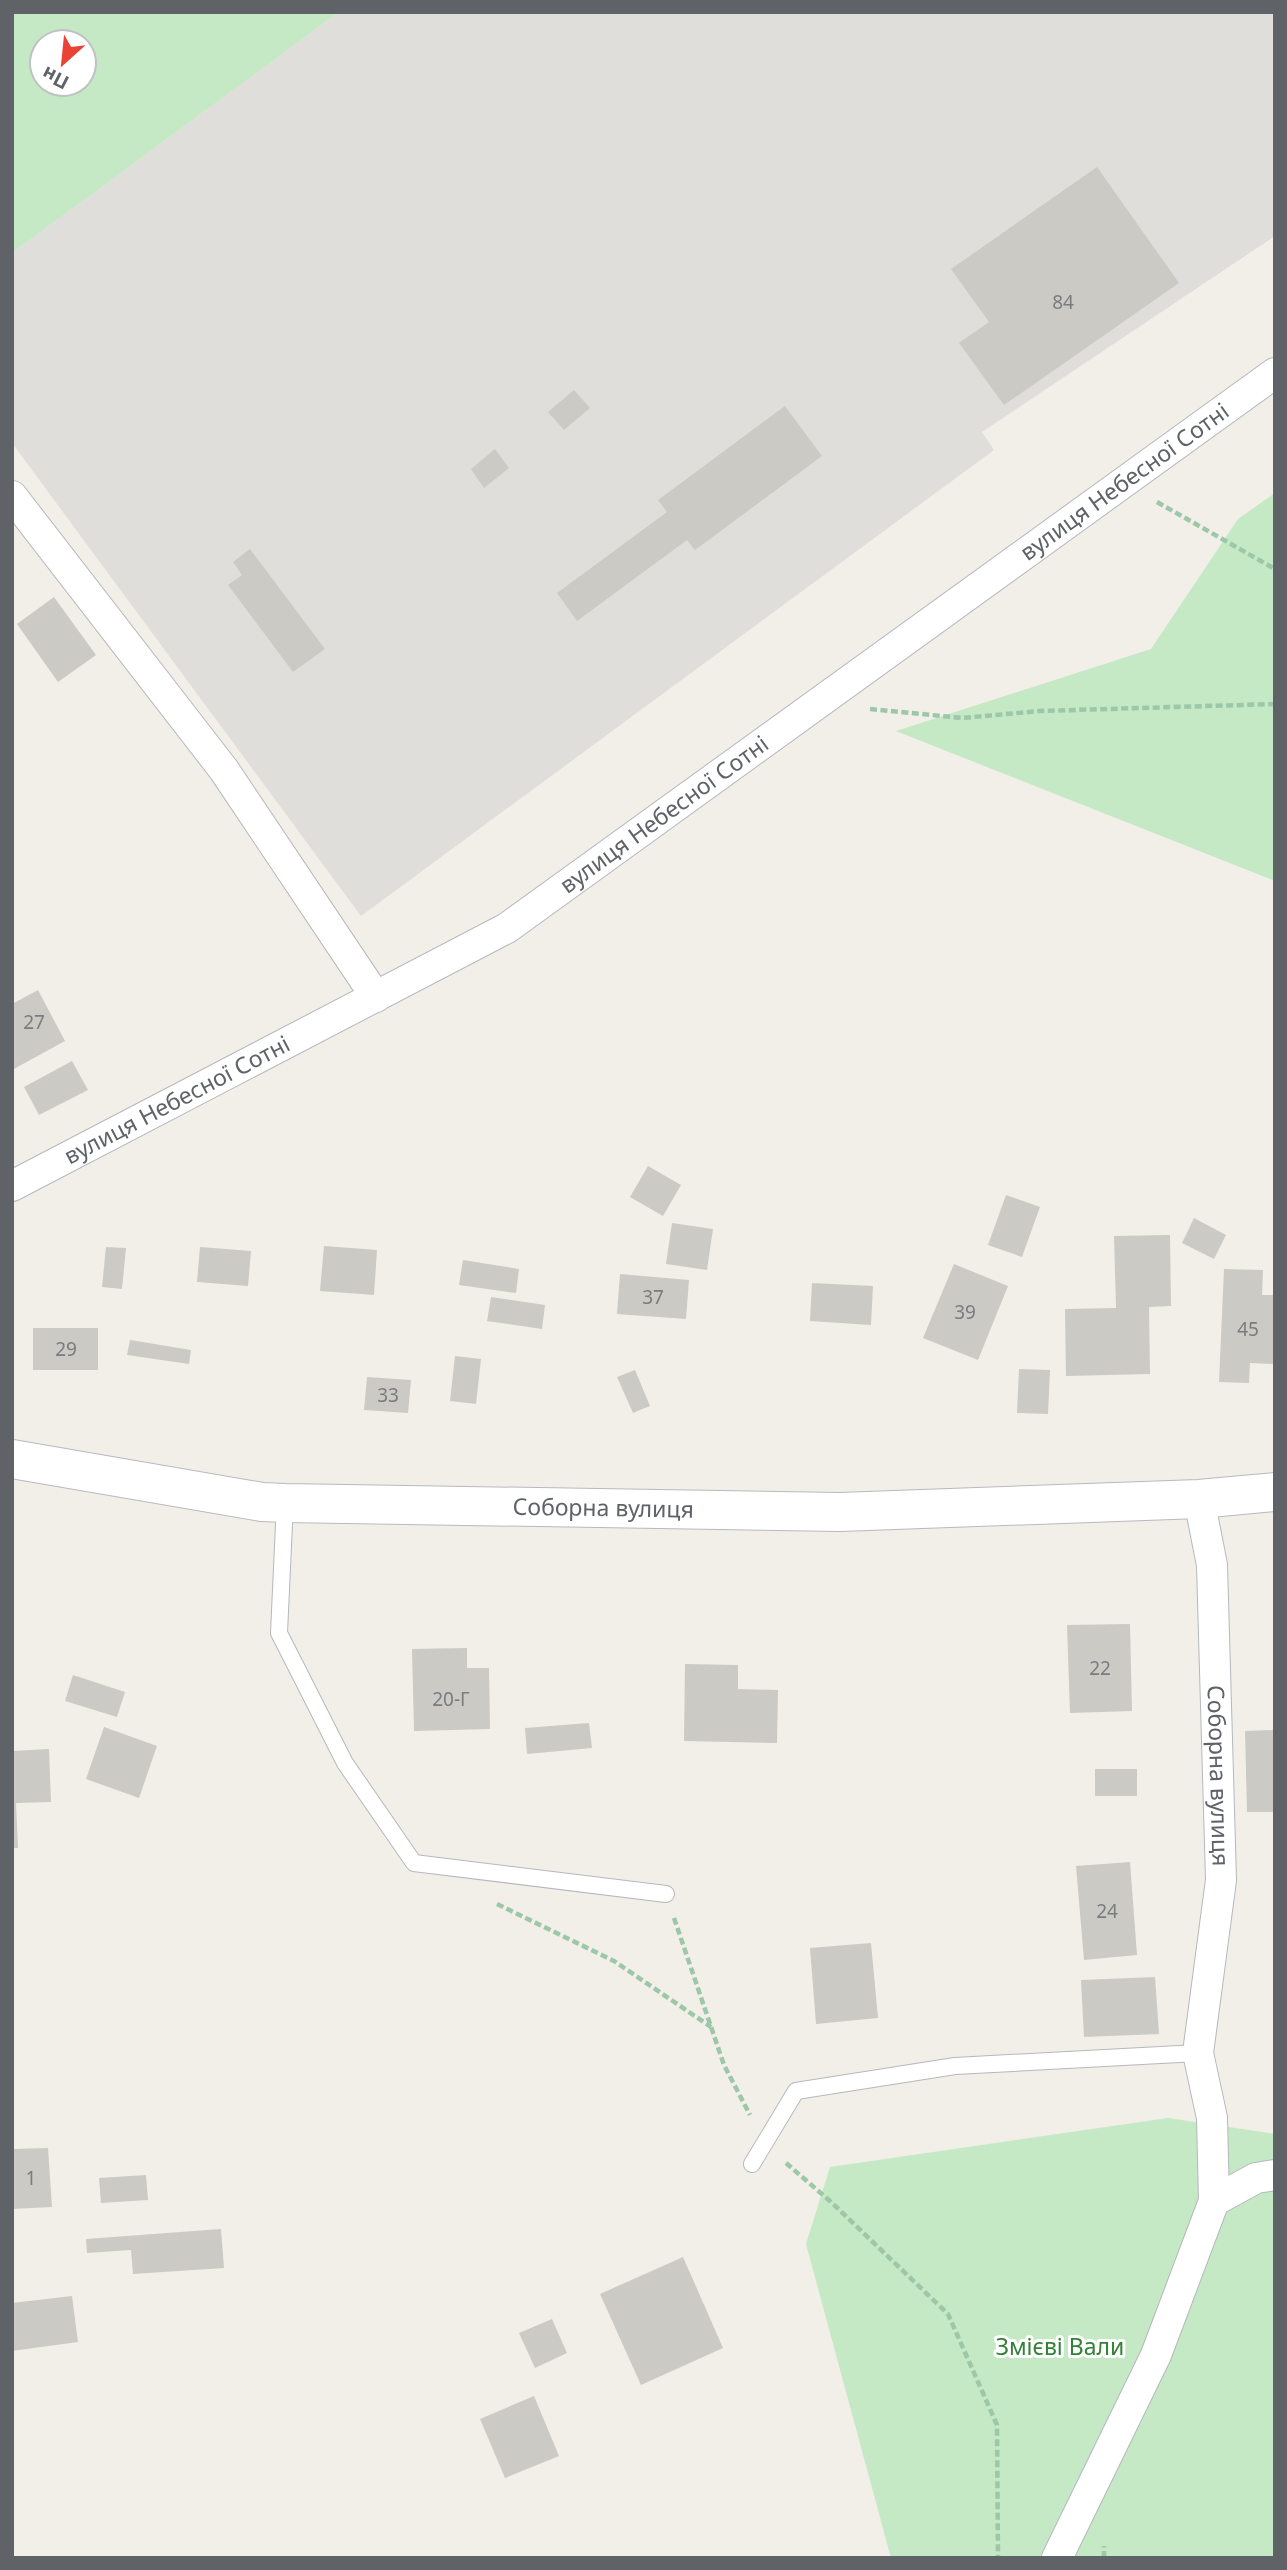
<svg xmlns="http://www.w3.org/2000/svg" width="1287" height="2570" viewBox="0 0 1287 2570" font-family="'Noto Sans',sans-serif">
<style>
.industrial{fill:#e0deda}
.green{fill:#c5e8c5;fill-rule:evenodd}
.building{fill:#cccac5}
.lines{fill:none;stroke-linecap:round;stroke-linejoin:round}
.lane-casing{stroke:#b5b8bc;stroke-width:18}
.street-casing{stroke:#b5b8bc;stroke-width:32}
.secondary-casing{stroke:#b6babf;stroke-width:40}
.path{stroke:#9cc7a9;stroke-width:4.5;stroke-dasharray:7 3.5;stroke-linecap:butt}
.lane{stroke:#fff;stroke-width:16}
.street{stroke:#fff;stroke-width:30}
.secondary{stroke:#fff;stroke-width:38}
.labels{text-anchor:middle;stroke-width:6;stroke-linejoin:round;paint-order:stroke}
.number-label{font-size:19px;fill:#7a7d7f}
.street-label{font-size:23px;fill:#5f6368;stroke:#fff}
.park-label{font-size:23px;fill:#348238;stroke:#fff}
</style>
<rect width="100%" height="100%" fill="#f1efe8"/>
<!-- industrial -->
<polygon class="industrial" points="339,12 1275,12 1275,236 982,432 994,450 361,916 12,443 12,253"/>
<!-- green -->
<g class="green">
<path d="M12,12H339L12,253ZM42,42H84V84H42Z"/>
<polygon points="1275,493 1275,881 896,731 1151,649 1238,519"/>
<polygon points="1168,2118 1275,2134 1275,2558 891,2558 806,2244 830,2167"/>
</g>
<!-- building -->
<g class="building">
<polygon points="1097,167 1179,283 1004,405 959,343 989,322 951,269"/>
<polygon points="574,390 590,408 564,430 548,412"/>
<polygon points="785,406 822,456 695,550 687,540 577,621 557,593 667,512 658,500"/>
<polygon points="495,449 509,468 484,488 471,469"/>
<polygon points="250,549 325,649 293,672 228,585 242,575 233,562"/>
<polygon points="54,597 96,655 58,682 17,624"/>
<polygon points="38,990 65,1041 12,1070 12,1004"/>
<polygon points="72,1061 88,1090 39,1115 24,1087"/>
<polygon points="648,1166 681,1185 663,1216 630,1197"/>
<polygon points="1006,1195 1040,1207 1022,1257 988,1245"/>
<polygon points="1194,1218 1226,1235 1214,1259 1182,1243"/>
<polygon points="672,1223 713,1229 707,1270 666,1264"/>
<polygon points="1170,1235 1171,1306 1149,1307 1150,1374 1066,1376 1065,1309 1116,1308 1114,1236"/>
<polygon points="324,1246 377,1250 374,1295 320,1291"/>
<polygon points="106,1247 126,1248 122,1289 102,1287"/>
<polygon points="200,1247 251,1251 248,1286 197,1282"/>
<polygon points="463,1260 519,1269 516,1293 459,1285"/>
<polygon points="954,1264 1008,1286 978,1360 923,1338"/>
<polygon points="1224,1269 1263,1270 1262,1295 1275,1295 1275,1364 1250,1363 1249,1383 1219,1382"/>
<polygon points="620,1274 689,1280 686,1319 617,1314"/>
<polygon points="812,1283 873,1286 871,1325 810,1321"/>
<polygon points="491,1297 545,1305 542,1329 487,1321"/>
<rect x="33" y="1328" width="65" height="42"/>
<polygon points="130,1340 191,1350 189,1364 127,1355"/>
<polygon points="455,1356 481,1359 476,1404 450,1401"/>
<polygon points="1019,1369 1050,1370 1048,1414 1017,1413"/>
<polygon points="635,1370 650,1406 633,1413 617,1377"/>
<polygon points="367,1377 411,1380 408,1413 364,1410"/>
<polygon points="1130,1624 1132,1711 1070,1713 1067,1625"/>
<polygon points="467,1648 467,1668 489,1668 490,1729 414,1731 412,1649"/>
<polygon points="685,1664 738,1665 738,1689 778,1690 777,1743 684,1741"/>
<polygon points="73,1675 125,1692 117,1717 65,1701"/>
<polygon points="589,1723 592,1748 527,1754 525,1728"/>
<polygon points="104,1727 157,1746 139,1798 86,1779"/>
<polygon points="1275,1730 1275,1812 1247,1812 1245,1731"/>
<polygon points="49,1749 51,1802 16,1803 18,1848 12,1848 12,1751"/>
<rect x="1095" y="1769" width="42" height="27"/>
<polygon points="1130,1862 1137,1955 1084,1960 1076,1866"/>
<polygon points="871,1943 878,2018 816,2024 810,1948"/>
<polygon points="1155,1977 1159,2034 1084,2037 1081,1980"/>
<polygon points="48,2148 52,2207 12,2209 12,2149"/>
<polygon points="146,2175 148,2200 101,2203 99,2178"/>
<polygon points="221,2229 224,2268 133,2274 131,2250 87,2253 86,2239"/>
<polygon points="683,2257 723,2348 641,2385 600,2294"/>
<polygon points="72,2296 78,2342 12,2351 12,2303"/>
<polygon points="552,2319 567,2353 535,2368 519,2333"/>
<polygon points="534,2396 559,2456 505,2478 480,2419"/>
</g>
<g class="lines">
<defs>
<g id="lane">
<polyline points="285,1503 279,1633 345,1763 414,1863 666,1894"/>
<polyline points="752,2164 796,2091 955,2066 1198,2053"/>
</g>
<g id="street">
<polyline points="12,496 224,770 376,997"/>
<path id="s1" d="M12,1186L507,928L1275,373"/>
<path id="s2" d="M1199,1499L1212,1565L1221,1880L1198,2053L1212,2118L1214,2201"/>
<polyline points="1057,2558 1156,2355 1214,2201 1256,2178 1275,2175"/>
</g>
<g id="secondary">
<path id="s3" d="M12,1459L262,1502L285,1503L840,1512L1199,1499L1275,1492"/>
</g>
</defs>
<!-- lane casing -->
<use href="#lane" class="lane-casing"/>
<!-- street casing -->
<use href="#street" class="street-casing"/>
<!-- secondary casing -->
<use href="#secondary" class="secondary-casing"/>
<!-- path -->
<g class="path">
<polyline points="1157,502 1275,569"/>
<polyline points="870,709 962,718 1040,711 1275,704"/>
<polyline points="497,1904 614,1961 711,2027"/>
<polyline points="674,1918 724,2065 750,2115"/>
<polyline points="786,2163 830,2201 948,2314 997,2425 998,2558"/>
<polyline points="1104,2558 1104,2546"/>
</g>
<!-- lane -->
<use href="#lane" class="lane"/>
<!-- street -->
<use href="#street" class="street"/>
<!-- secondary -->
<use href="#secondary" class="secondary"/>
</g>
<g class="labels">
<!-- number labels -->
<g class="number-label">
<text x="1063" y="309">84</text>
<text x="34" y="1029">27</text>
<text x="653" y="1304">37</text>
<text x="965" y="1319">39</text>
<text x="1248" y="1336">45</text>
<text x="66" y="1356">29</text>
<text x="388" y="1402">33</text>
<text x="1100" y="1675">22</text>
<text x="451" y="1706">20-Г</text>
<text x="1107" y="1918">24</text>
<text x="31" y="2185">1</text>
</g>
<!-- street labels -->
<g class="street-label">
<text dy="8" stroke="none"><textPath href="#s1" startOffset="1320">вулиця Небесної Сотні</textPath></text>
<text dy="8" stroke="none"><textPath href="#s1" startOffset="752">вулиця Небесної Сотні</textPath></text>
<text dy="8" stroke="none"><textPath href="#s1" startOffset="186">вулиця Небесної Сотні</textPath></text>
<text dy="8" stroke="none"><textPath href="#s3" startOffset="595">Соборна вулиця</textPath></text>
<text dy="8" stroke="none"><textPath href="#s2" startOffset="278">Соборна вулиця</textPath></text>
</g>
<!-- park labels -->
<g class="park-label">
<text x="1060" y="2355">Змієві Вали</text>
</g>
</g>
<!-- border -->
<rect width="1287" height="2570" fill="none" stroke="#5f6368" stroke-width="28"/>
<!-- north arrow -->
<g transform="translate(63 63) rotate(207)"><circle r="33" fill="#ffffff" stroke="#bfc1c3" stroke-width="2"/>
<path d="M0-5L12 26L0 18L-12 26Z" fill="#ea4335"/>
<text y="-10" font-size="19" font-weight="bold" text-anchor="middle" fill="#5f6368">Пн</text>
</g>
</svg>
